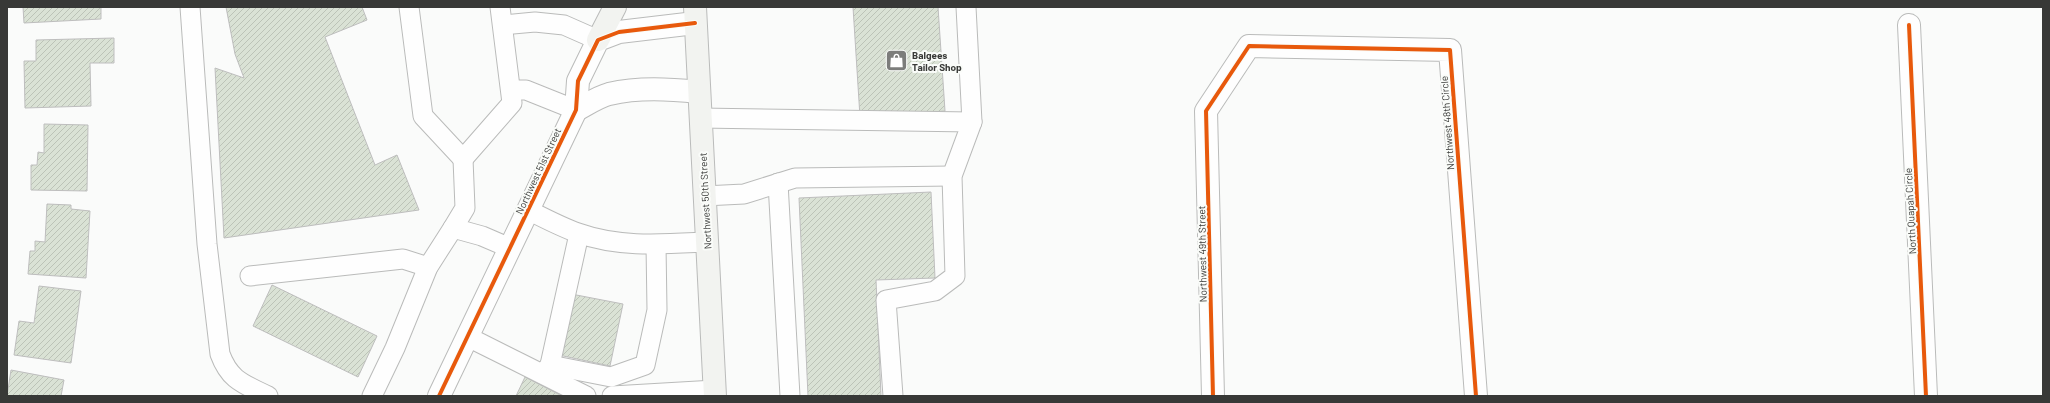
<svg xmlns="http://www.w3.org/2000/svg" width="2050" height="403" viewBox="0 0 2050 403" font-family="Barlow,sans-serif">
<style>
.building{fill:url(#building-hatch);stroke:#bebebe}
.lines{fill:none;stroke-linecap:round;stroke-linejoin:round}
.service-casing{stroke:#babbba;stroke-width:21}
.minor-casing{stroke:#babbba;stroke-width:24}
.secondary-casing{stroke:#babbba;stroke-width:24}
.service{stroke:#fefefe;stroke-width:19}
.minor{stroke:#fefefe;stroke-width:22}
.secondary{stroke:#f2f3f0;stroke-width:22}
.cycleway-casing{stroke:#fafcf9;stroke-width:6}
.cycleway{stroke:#e8590c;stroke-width:4}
.labels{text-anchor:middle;stroke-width:4;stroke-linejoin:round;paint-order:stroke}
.poi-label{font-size:10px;font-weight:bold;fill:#383937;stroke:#fafcf9;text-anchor:start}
.street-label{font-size:10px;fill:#383937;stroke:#fafcf9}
</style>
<defs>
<pattern id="building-hatch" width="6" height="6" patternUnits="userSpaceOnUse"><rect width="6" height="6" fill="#dae2d5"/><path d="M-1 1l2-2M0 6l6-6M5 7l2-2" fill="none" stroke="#bcc3b7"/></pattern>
</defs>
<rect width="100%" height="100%" fill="#fafbfa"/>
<!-- building -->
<g class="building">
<polygon points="23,7 101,7 101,19 24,23"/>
<polygon points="226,7 362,7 367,20 325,37 375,165 397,155 419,210 224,238 215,68 244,78 235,54"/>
<polygon points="853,7 938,7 945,111 860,117"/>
<polygon points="114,38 114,63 90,63 91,106 25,108 24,61 36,61 36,40"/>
<polygon points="44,124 88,125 87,191 31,190 31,165 37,165 38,152 44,153"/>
<polygon points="931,192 935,278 876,280 881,396 808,396 799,198"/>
<polygon points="47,204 71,205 71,209 90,211 86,278 28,274 30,251 35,251 35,241 45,242"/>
<polygon points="272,285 377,336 358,377 253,326"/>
<polygon points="39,286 81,291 71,363 14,355 19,321 34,323"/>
<polygon points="566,293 623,304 610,366 554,354"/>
<polygon points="11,370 64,380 61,396 7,396"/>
<polygon points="525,377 562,396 516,396"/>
</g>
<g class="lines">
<defs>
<g id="service">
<path d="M190,7L207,244L220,354C230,381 244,384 268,396"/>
<polyline points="409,7 423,116 463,159 512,103 500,7"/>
<polyline points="503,25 535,22 564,25 598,40"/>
<polyline points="511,90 526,90 576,110"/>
<polyline points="700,118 972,122 966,7"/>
<polyline points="463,159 465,208 453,228 482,236 510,248"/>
<polyline points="778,183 790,396"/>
<polyline points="704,196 744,194 795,178 952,176"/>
<path d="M528,210C544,218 561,227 578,233C620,248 664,244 707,242"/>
<polyline points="250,276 403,259 428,267"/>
<polyline points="468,337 586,396"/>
<polyline points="550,365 611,377 645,365 657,310 656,245"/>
<polyline points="543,374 550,365 579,234"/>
<polyline points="372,396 395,348 428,267 453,228"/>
<polyline points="612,396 715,390"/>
<polyline points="893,396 886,300 935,291 955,276 952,176 972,122"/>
</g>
<g id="minor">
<polyline points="1909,25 1926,396"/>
<path d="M576,110C586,105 598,97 609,94C639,87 669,89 699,92"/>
<polyline points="439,396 576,110 578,81 598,40 619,32 695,23"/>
<polyline points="1213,396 1206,111 1249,46 1450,50 1476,396"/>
</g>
<g id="secondary">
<polyline points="695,7 715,396"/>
<polyline points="598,40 615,7"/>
</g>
</defs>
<!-- service casing -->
<use href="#service" class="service-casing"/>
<!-- minor casing -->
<use href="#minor" class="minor-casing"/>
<!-- secondary casing -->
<use href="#secondary" class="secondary-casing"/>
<!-- service -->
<use href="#service" class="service"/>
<!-- minor -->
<use href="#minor" class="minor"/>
<!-- secondary -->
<use href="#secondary" class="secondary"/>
<defs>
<g id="cycleway">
<polyline points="1909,25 1926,396"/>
<polyline points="439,396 576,110 578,81 598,40 619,32 695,23"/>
<polyline points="1213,396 1206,111 1249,46 1450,50 1476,396"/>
</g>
</defs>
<!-- cycleway casing -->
<use href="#cycleway" class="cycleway-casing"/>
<!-- cycleway -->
<use href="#cycleway" class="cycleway"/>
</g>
<!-- icons -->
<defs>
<symbol id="shop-square" viewBox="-11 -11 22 22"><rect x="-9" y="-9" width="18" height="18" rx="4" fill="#7c7d7b" stroke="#fafcf9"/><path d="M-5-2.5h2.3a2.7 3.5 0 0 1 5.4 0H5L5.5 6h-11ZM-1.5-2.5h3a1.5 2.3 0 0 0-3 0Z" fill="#fff"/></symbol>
</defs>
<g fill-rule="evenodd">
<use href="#shop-square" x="884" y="48" width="25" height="25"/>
</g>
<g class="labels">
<!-- poi labels -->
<g class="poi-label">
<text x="912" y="59">Balgees<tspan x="912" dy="12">Tailor Shop</tspan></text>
</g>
<!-- street labels -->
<g class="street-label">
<text transform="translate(1447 123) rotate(-94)" y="4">Northwest 48th Circle</text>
<text transform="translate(538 171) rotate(-65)" y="4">Northwest 51st Street</text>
<text transform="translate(705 201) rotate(-93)" y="4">Northwest 50th Street</text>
<text transform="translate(1910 211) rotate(-93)" y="4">North Quapah Circle</text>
<text transform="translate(1202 254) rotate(-91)" y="4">Northwest 49th Street</text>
</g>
</g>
<!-- border -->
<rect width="2050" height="403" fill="none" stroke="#383937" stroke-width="16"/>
</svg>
